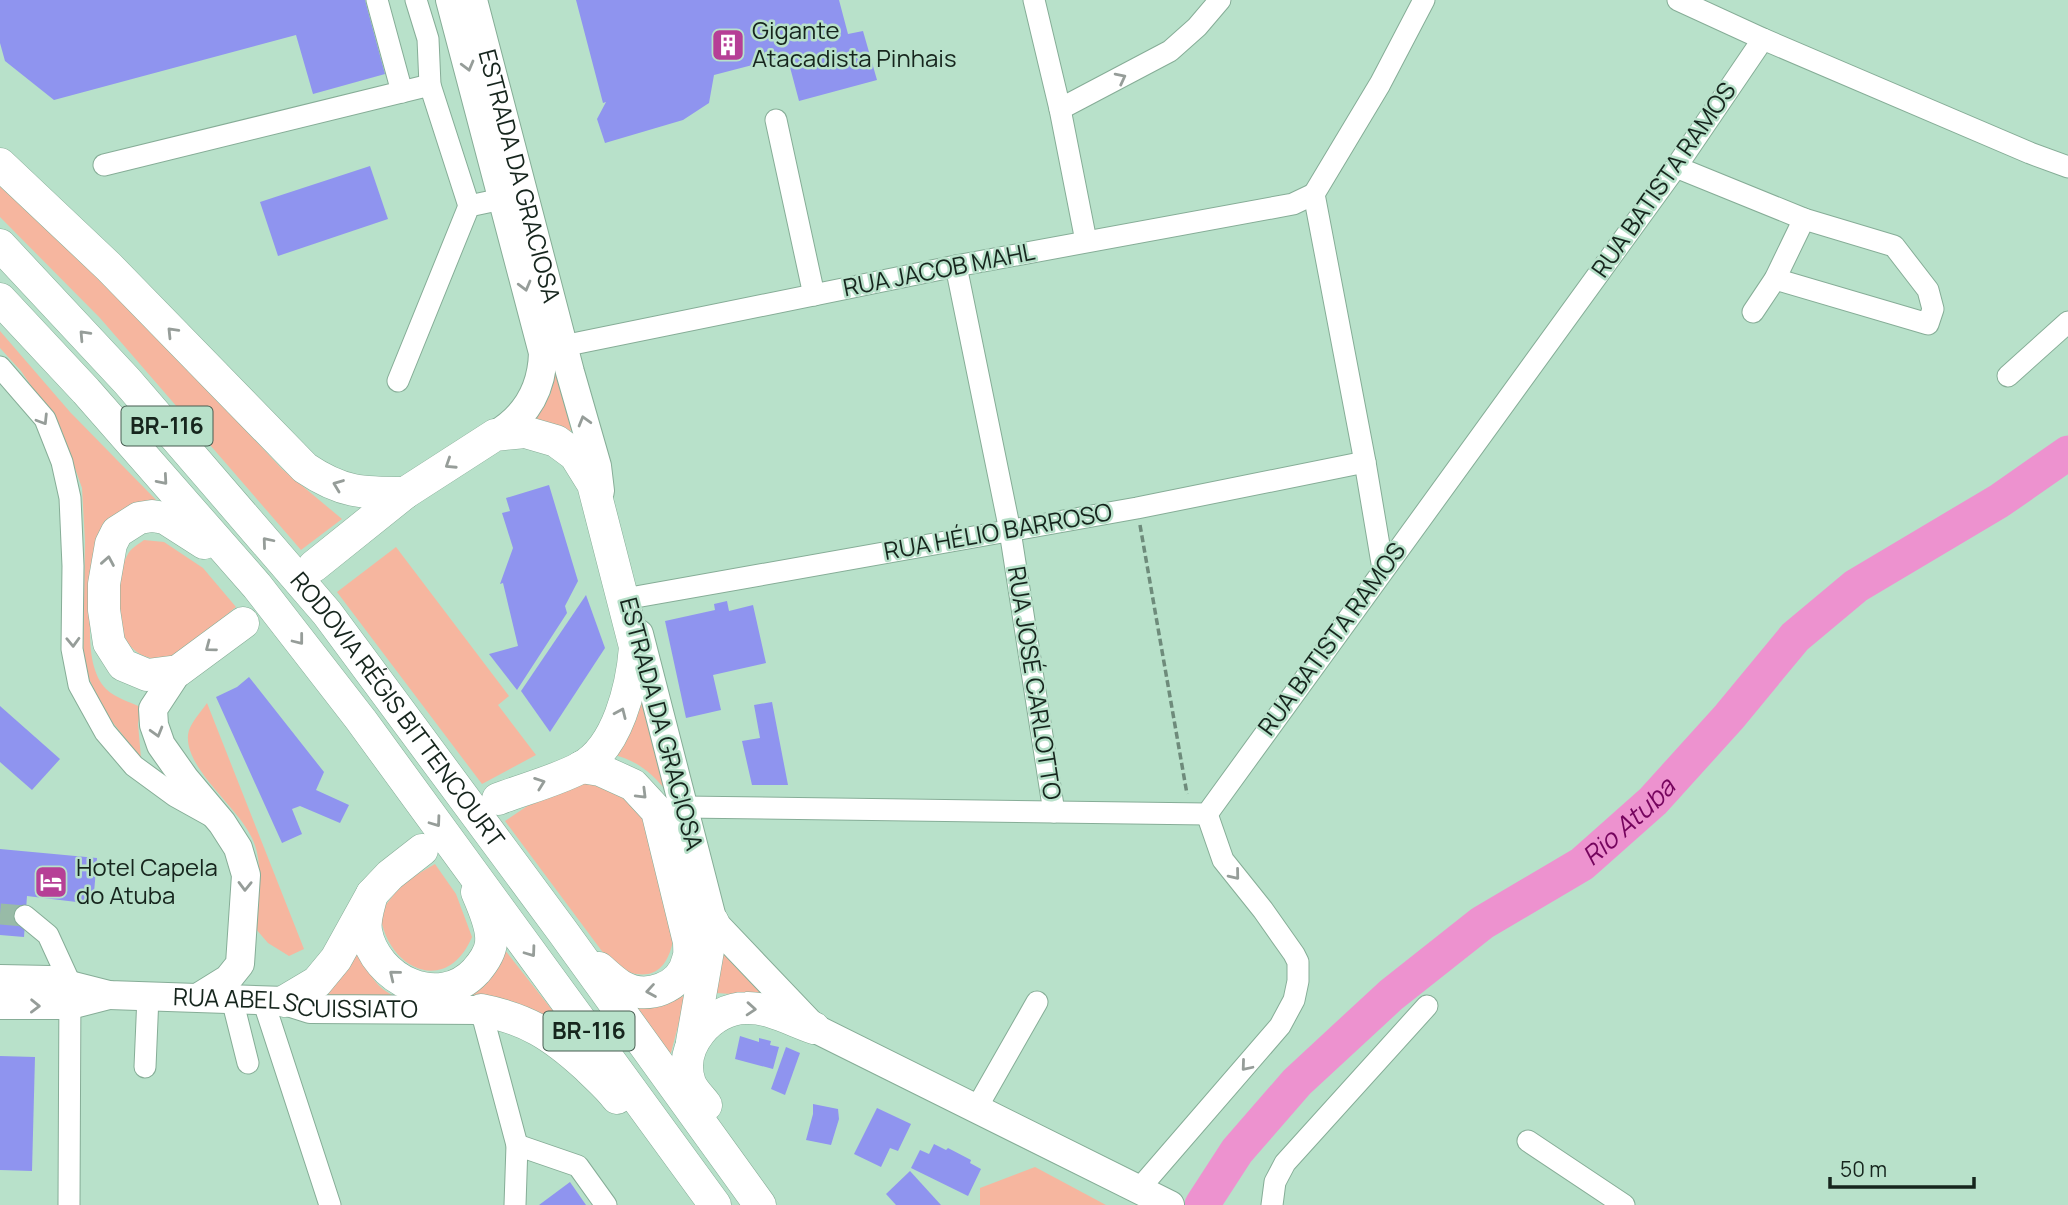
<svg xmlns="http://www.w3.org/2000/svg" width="2068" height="1205" viewBox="0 0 2068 1205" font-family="Manrope,sans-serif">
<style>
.green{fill:#f6b69f}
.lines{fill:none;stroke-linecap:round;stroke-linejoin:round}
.river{stroke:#ed92cf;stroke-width:35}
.building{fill:#8f94ef}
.minor-tunnel{stroke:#98bba7;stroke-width:21;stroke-dasharray:21 10;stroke-linecap:butt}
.minor-casing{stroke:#86ad97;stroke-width:23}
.major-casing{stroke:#86ad97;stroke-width:30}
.highway-casing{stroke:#86ad97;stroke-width:33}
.path{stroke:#6e8b7b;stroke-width:3.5;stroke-dasharray:7 3.5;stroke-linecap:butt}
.minor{stroke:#fff;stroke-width:21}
.major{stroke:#fff;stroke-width:28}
.highway{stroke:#fff;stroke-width:32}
.oneway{stroke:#969d99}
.labels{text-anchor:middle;stroke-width:5;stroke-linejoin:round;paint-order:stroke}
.shield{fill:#b8e1ca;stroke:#475d51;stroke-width:2}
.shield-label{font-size:23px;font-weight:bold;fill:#16251d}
.poi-label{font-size:24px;fill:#16251d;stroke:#b8e1ca;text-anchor:start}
.street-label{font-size:24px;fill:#16251d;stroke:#b8e1ca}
.water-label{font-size:26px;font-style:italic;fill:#75045d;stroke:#b8e1ca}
</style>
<rect width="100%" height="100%" fill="#b8e1ca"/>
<!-- green -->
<g class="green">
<polygon points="0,180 115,290 282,469 342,519 301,550 100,318 0,217"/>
<path d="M0,331L70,412L161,505L92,576C92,609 82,664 106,689C116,698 129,702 141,707L138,724L141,758L106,714L83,666L85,541L82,488L61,429L21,371L0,348Z"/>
<polygon points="556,371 572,429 570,431 536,421 532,418 550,395"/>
<path d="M144,540L164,542L203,568L236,607C222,618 184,653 171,657C113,671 107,590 128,554C131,548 139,544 144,540Z"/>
<polygon points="396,547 509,696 498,705 536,755 482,784 337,592"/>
<path d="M639,681L668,793C652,773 637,760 611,754Z"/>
<path d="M207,703L304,949L289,956L268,943L255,928C257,899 265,865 252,838C238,807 185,769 188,735C189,724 201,712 207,703Z"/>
<path d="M578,782L605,785L626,794L643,812L673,941C665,978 644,981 613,966L505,821L551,790Z"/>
<path d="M435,864L456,894L472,937C446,998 385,968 380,912L404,882Z"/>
<polygon points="501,945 571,1034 453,999"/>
<polygon points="723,949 767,991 762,996 716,993"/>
<path d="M361,952C368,972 374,986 394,996L326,998L349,957Z"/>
<polygon points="686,996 669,1060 628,1003"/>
<polygon points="1035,1167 1106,1205 980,1205 980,1188"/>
</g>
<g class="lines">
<!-- river -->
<path class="river" id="s1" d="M1202,1205L1237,1151L1297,1082L1391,995L1482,923L1582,864L1653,801L1729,717L1795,637L1856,586L1999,501L2068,453"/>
</g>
<!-- building -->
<g class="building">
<polygon points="0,0 365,0 385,74 313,94 296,35 54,100 5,61 0,43"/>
<polygon points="576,0 839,0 848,34 863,31 877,80 799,101 787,56 714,75 709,103 683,120 605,143 597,119 606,102 603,103"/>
<polygon points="370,166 388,219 278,256 260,202"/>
<polygon points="549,485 578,581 565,606 567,613 517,690 489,654 518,646 503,583 500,584 513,548 502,513 510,511 506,498"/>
<polygon points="586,595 605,648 550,732 521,691"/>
<polygon points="727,601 729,611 753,605 766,663 713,675 721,710 686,718 665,621 715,610 714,604"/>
<polygon points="249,677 324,772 316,790 349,805 340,823 300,806 292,809 302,834 282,843 216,697 237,687"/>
<polygon points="772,702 788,785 752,785 742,741 760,738 754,705"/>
<polygon points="0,706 60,759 32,790 0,762"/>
<polygon points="0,849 97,858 93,904 27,896 24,937 0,935"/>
<polygon points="740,1036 759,1042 759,1038 771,1041 770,1045 779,1047 773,1069 735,1059"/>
<polygon points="786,1047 800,1053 785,1095 771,1089"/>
<polygon points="0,1056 35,1057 32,1171 0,1170"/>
<polygon points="813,1104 838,1109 839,1119 831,1145 806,1140 813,1114"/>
<polygon points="877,1108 911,1124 898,1151 890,1148 881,1167 854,1154"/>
<polygon points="934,1144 946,1150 948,1148 971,1160 970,1163 981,1169 968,1196 911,1168 920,1150 929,1154"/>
<polygon points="910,1171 941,1205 896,1205 886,1194"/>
<polygon points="570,1182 586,1205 539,1205"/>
</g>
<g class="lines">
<!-- minor-tunnel -->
<polyline class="minor-tunnel" points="0,914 25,916"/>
<defs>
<g id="minor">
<polyline points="377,0 402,92"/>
<polyline points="416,0 428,39 430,85 469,206"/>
<polyline points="1034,0 1060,109 1086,241"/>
<polyline points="1678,0 1763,39 2030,153 2068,167"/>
<polyline points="1060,109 1170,51 1197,27 1220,0"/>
<polyline points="776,120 814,295"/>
<polyline points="104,165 430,85"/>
<polyline points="1676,167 1804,219 1894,246 1928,290 1933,309 1928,324 1775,279"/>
<polyline points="956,266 1010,531 1054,812"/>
<polyline points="1753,312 1775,279 1804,219"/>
<polyline points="563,346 956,266 1293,204 1314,194"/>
<polyline points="0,367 45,419 62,462 70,498 73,566 72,649 79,685 105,732 134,766 175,796 211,816"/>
<polyline points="2008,376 2068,322"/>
<polyline points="398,381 469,206 502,199"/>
<polyline points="1383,569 1365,462 1314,194 1380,84 1424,0"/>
<polyline points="630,598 1137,508 1365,462"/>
<polyline points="683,807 1207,814 1676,167 1763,39"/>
<polyline points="25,916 48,935 70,983 69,1205"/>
<polyline points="232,999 248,1063"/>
<polyline points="263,1000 330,1205"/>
<polyline points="481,1010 517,1145 515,1205"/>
<polyline points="145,1067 148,996"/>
<polyline points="976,1109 1037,1002"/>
<polyline points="1528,1141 1624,1205"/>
<polyline points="517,1145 578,1166 606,1205"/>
<polyline points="1139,1189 1280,1026 1294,1000 1298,981 1298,962 1294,954 1263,910 1223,860 1207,814"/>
<polyline points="1272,1205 1275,1182 1285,1163 1427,1006"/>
</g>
<g id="major">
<path d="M450,0L543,353C542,390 526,417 495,435"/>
<path id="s2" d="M473,0L570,372L597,466L600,491"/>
<polyline points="639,634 713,922 814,1028 1170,1205"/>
<polyline points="178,671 153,709 154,725 161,745 185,779 222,823 238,848 246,875 240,964 228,979 199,997"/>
<path id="s3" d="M0,979L50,980L109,995L285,1001L310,1009L481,1010"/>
<polyline points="0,1005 70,1005 109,995"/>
</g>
<g id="highway">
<path d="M0,164L109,267L305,468C342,493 362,493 405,493"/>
<path id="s4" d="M0,245L127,381L327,613L563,932L760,1205"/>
<polyline points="0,299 86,391 257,586 361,720 715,1205"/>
<polyline points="204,543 165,518 152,516 139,518 117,532 111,544 104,584 104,610 109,643 123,665 147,675 178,671 243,623"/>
<path d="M314,566L405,493L495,435L525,432L556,441L575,455L593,484L635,647C632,686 618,748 580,768C555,781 524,789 498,799"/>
<path d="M581,767L600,770L633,785L657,811L689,942C689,947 690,954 688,959C682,988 646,1001 621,986C613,981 606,974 599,968"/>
<path d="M372,894C369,906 364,919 366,931C375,980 439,1011 476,971C482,964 490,953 491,943C493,927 483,907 477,892"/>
<polyline points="285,1001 317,982 336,959 372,894 390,875 422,850"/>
<path d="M481,1010C527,1019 552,1035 586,1066C597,1077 608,1086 617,1098"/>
<polyline points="692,1042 713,922"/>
<path d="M706,1105C701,1098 693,1091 690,1083C677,1047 711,1008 746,1008C769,1007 793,1021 814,1028"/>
</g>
</defs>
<!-- minor casing -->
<use href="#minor" class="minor-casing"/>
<!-- major casing -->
<use href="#major" class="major-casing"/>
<!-- highway casing -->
<use href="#highway" class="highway-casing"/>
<!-- path -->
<polyline class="path" points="1140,525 1187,794"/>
<!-- minor -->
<use href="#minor" class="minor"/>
<!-- major -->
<use href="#major" class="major"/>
<!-- highway -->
<use href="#highway" class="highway"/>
</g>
<!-- one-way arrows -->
<defs><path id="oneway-chevron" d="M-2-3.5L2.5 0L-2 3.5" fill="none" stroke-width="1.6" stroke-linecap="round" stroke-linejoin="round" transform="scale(1.75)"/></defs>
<g class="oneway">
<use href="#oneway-chevron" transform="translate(468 66) rotate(75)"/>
<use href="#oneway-chevron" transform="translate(1121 78) rotate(-27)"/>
<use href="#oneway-chevron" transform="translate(525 286) rotate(75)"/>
<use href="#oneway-chevron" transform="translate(172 332) rotate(-134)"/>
<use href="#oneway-chevron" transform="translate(84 335) rotate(-133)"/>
<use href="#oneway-chevron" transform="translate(43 420) rotate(58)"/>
<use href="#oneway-chevron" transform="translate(584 421) rotate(-106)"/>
<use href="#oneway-chevron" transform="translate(450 464) rotate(147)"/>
<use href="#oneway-chevron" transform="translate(163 480) rotate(49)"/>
<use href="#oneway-chevron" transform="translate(338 485) rotate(-159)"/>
<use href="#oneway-chevron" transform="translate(267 542) rotate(-130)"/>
<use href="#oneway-chevron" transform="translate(108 561) rotate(-80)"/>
<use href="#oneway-chevron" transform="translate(299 640) rotate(52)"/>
<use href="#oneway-chevron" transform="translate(73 642) rotate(88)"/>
<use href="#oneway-chevron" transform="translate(210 647) rotate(143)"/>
<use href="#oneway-chevron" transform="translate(621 713) rotate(-66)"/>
<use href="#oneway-chevron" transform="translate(157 732) rotate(74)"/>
<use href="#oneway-chevron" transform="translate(540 783) rotate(-20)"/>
<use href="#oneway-chevron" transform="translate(642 794) rotate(45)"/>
<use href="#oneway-chevron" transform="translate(436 822) rotate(54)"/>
<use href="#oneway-chevron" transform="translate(1235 875) rotate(51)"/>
<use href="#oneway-chevron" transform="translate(245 886) rotate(91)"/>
<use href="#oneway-chevron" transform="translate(531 952) rotate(54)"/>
<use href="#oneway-chevron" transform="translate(394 975) rotate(-141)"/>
<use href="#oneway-chevron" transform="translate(651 991) rotate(171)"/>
<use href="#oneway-chevron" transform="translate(35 1006) rotate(1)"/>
<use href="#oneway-chevron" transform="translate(751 1009) rotate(4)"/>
<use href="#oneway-chevron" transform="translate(1246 1066) rotate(130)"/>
</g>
<!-- icons -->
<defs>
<symbol id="building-square" viewBox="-11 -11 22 22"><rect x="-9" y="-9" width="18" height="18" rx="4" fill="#b63f96" stroke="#b8e1ca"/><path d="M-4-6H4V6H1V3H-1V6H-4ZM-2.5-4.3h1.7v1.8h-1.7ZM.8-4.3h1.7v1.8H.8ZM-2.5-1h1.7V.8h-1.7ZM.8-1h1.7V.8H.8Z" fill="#fff"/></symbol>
<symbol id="hotel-square" viewBox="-11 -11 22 22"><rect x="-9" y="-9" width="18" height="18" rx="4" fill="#b63f96" stroke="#b8e1ca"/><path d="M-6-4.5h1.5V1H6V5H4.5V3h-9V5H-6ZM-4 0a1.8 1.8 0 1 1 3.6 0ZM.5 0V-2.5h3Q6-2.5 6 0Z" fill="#fff"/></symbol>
</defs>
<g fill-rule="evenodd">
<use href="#building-square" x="709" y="26" width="38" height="38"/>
<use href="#hotel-square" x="32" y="863" width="38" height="38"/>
</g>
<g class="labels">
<!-- shield labels -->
<g class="shield">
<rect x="121.5" y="406.5" width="91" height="39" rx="5"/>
<rect x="543.5" y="1011.5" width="91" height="39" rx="5"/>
</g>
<g class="shield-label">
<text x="167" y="434">BR-116</text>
<text x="589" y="1039">BR-116</text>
</g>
<!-- poi labels -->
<g class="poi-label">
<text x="752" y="39">Gigante<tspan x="752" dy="28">Atacadista Pinhais</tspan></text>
<text x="76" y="876">Hotel Capela<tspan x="76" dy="28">do Atuba</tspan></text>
</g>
<!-- street labels -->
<g class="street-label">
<text dy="8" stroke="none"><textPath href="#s2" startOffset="182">ESTRADA DA GRACIOSA</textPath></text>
<text transform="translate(1664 180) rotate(-55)" y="8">RUA BATISTA RAMOS</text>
<text transform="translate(939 270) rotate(-11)" y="8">RUA JACOB MAHL</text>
<text transform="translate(998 532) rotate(-10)" y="8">RUA HÉLIO BARROSO</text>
<text transform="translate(1332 639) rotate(-54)" y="8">RUA BATISTA RAMOS</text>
<text transform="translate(1034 683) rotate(81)" y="8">RUA JOSÉ CARLOTTO</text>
<text dy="8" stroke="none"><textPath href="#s4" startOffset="612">RODOVIA RÉGIS BITTENCOURT</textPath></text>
<text transform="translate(661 724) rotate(75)" y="8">ESTRADA DA GRACIOSA</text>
<text dy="8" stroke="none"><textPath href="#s3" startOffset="298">RUA ABEL SCUISSIATO</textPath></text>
</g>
<!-- water labels -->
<g class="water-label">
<text dy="9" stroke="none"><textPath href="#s1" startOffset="579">Rio Atuba</textPath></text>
</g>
</g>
<!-- scale -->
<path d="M1830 1177v10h144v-10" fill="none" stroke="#16251d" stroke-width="3.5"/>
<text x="1840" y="1177" font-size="21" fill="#16251d" stroke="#b8e1ca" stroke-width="5" paint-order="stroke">50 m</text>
</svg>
